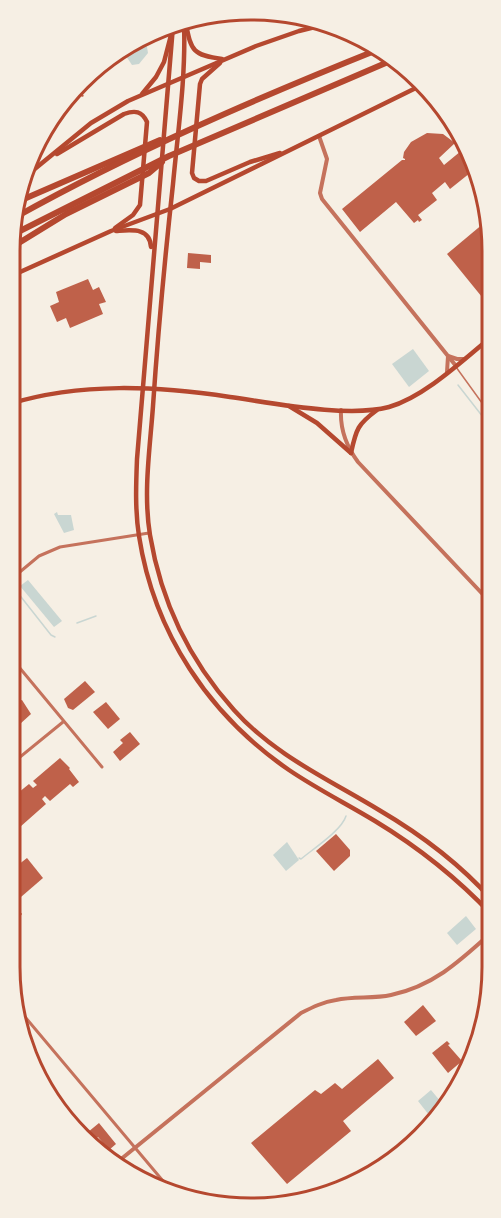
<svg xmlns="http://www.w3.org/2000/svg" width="501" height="1218" viewBox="0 0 501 1218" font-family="Roboto,sans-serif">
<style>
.water{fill:#c9d6d2}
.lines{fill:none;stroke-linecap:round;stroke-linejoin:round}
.stream{stroke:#c9d6d2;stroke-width:1.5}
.building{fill:#bf614a}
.service{stroke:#c5725c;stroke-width:1.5}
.pedestrian{stroke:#c5725c;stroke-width:2}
.minor{stroke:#c5725c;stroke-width:3}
.tertiary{stroke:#c5725c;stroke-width:4}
.secondary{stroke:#b5482f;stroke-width:4.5}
.motorway{stroke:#b5482f;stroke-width:6}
.rim{fill:none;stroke:#b5482f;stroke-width:3}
</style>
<rect width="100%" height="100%" fill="#f6efe4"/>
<!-- water -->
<g class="water">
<polygon points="139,37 147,47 148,53 139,64 132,65 122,50"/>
<polygon points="413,349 429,371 409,387 392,364"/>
<polygon points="57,512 58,515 71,515 74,530 64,533 54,514"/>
<polygon points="28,580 62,621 54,627 20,586"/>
<polygon points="287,842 299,860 286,871 273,855"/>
<polygon points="466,916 476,929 457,945 447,933"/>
<polygon points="431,1090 446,1108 442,1115 424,1130 419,1124 429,1115 418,1101"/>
</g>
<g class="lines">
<!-- stream -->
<g class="stream">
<polyline points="458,385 490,426"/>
<polyline points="14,588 51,635 55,637"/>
<polyline points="77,623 96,616"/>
<path d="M299,858L301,859C313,849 342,830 346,816"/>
<polyline points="416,1135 417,1137"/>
<polyline points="312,1193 316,1198"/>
</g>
</g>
<!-- building -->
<g class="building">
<polygon points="80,83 82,85 78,89 83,91 81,92 84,96 82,97 78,92 74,95 76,98 67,105 64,100 69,92"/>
<polygon points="427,133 443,134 455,143 439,158 444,165 461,151 475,169 450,189 445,182 432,193 437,200 418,215 422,220 419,222 418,220 414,223 396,202 360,232 342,209 402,160 405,160 405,159 403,158 404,152 411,142"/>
<polygon points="490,218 490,299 486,302 447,254"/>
<polygon points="188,253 211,255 211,263 200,262 200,269 187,268"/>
<polygon points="88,279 93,290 99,287 106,302 99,304 103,314 70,328 66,318 57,322 50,306 59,302 56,292"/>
<polygon points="85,681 95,692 73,710 68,708 64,699"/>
<polygon points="9,691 17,701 22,700 31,714 9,734"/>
<polygon points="106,702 120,719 108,729 93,712"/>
<polygon points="130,732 140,744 120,761 113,752 123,743 120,740"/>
<polygon points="60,758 70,768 69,769 79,782 73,787 70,784 50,801 45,796 42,799 46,804 20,827 9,815 9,801 10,800 15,806 18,803 13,797 29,784 33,788 37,785 33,781"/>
<polygon points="336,834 350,850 350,856 334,871 316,851"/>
<polygon points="27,858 43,878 14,903 9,897 9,872"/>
<polygon points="423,1005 436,1021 416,1036 404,1022"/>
<polygon points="447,1041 450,1044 448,1045 462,1061 448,1073 432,1053"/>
<polygon points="378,1059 394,1078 343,1121 351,1131 287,1184 251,1143 315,1090 321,1094 335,1083 342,1089"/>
<polygon points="48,1084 76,1120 69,1127 45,1086"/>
<polygon points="99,1123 116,1144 109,1150 98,1137 90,1144 82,1137"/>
</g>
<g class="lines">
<!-- service -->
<polyline class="service" points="456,367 490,414"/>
<!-- pedestrian -->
<polyline class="pedestrian" points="9,920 11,923 21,914"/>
<!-- minor -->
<g class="minor">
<polyline points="9,581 39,556 60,547 149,533"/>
<polyline points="9,655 102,767"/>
<polyline points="9,766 63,722"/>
<polyline points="15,1005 163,1181 175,1192"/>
</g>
<!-- tertiary -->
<g class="tertiary">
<polyline points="319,136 327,159 320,193 322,199 456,366"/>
<polyline points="447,372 448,356 457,359 464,359"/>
<path d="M341,410C340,430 346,446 358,462L491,603"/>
<path d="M115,1164L301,1013C313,1007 323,1002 336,1000C354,996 373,999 391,995C434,986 461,960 492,932"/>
</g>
<!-- secondary -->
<g class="secondary">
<path d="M184,23C186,77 178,130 173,184C165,257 158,332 153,406C150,448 143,493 150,535C161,601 189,660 234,710C274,755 328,779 379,810C420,834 460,864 492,900"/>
<path d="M186,24C191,51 193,55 222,59"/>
<path d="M173,26L137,459C136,484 135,511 139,536C154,633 209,715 289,770C317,789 347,804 375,821C418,847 458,879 492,915"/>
<polyline points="220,63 202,79 200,84 192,173 194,178 199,181 206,181 250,162 280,153"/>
<polyline points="142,94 156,77 164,62 171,35"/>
<path d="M57,154L124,114C135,110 142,111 147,122L140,205L133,215L115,228"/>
<polyline points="20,181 91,123 128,101 256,46 299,31 331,23"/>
<path d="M116,231C131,230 150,227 151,247"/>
<polyline points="9,277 111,231 170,209 424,84"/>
<path d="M9,404C81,382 157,386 230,397C273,403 348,418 389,407C424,397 462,361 490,338"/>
<polyline points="289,406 317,423 351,453"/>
<path d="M351,453C356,429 358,424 377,410"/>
</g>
<!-- motorway -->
<g class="motorway">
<polyline points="17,202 160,140"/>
<path d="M14,218C132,152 257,98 382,48"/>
<polyline points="12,235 169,156 395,59"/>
<polyline points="9,249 66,214 149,173 162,162"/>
</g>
</g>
<!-- crop -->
<path d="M0 0H501V1218H0ZM251 20H251A231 231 0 0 1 482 251V967A231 231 0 0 1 251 1198H251A231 231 0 0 1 20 967V251A231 231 0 0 1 251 20Z" fill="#f6efe4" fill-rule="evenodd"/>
<path class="rim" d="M251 20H251A231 231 0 0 1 482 251V967A231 231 0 0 1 251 1198H251A231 231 0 0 1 20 967V251A231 231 0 0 1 251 20Z"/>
</svg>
